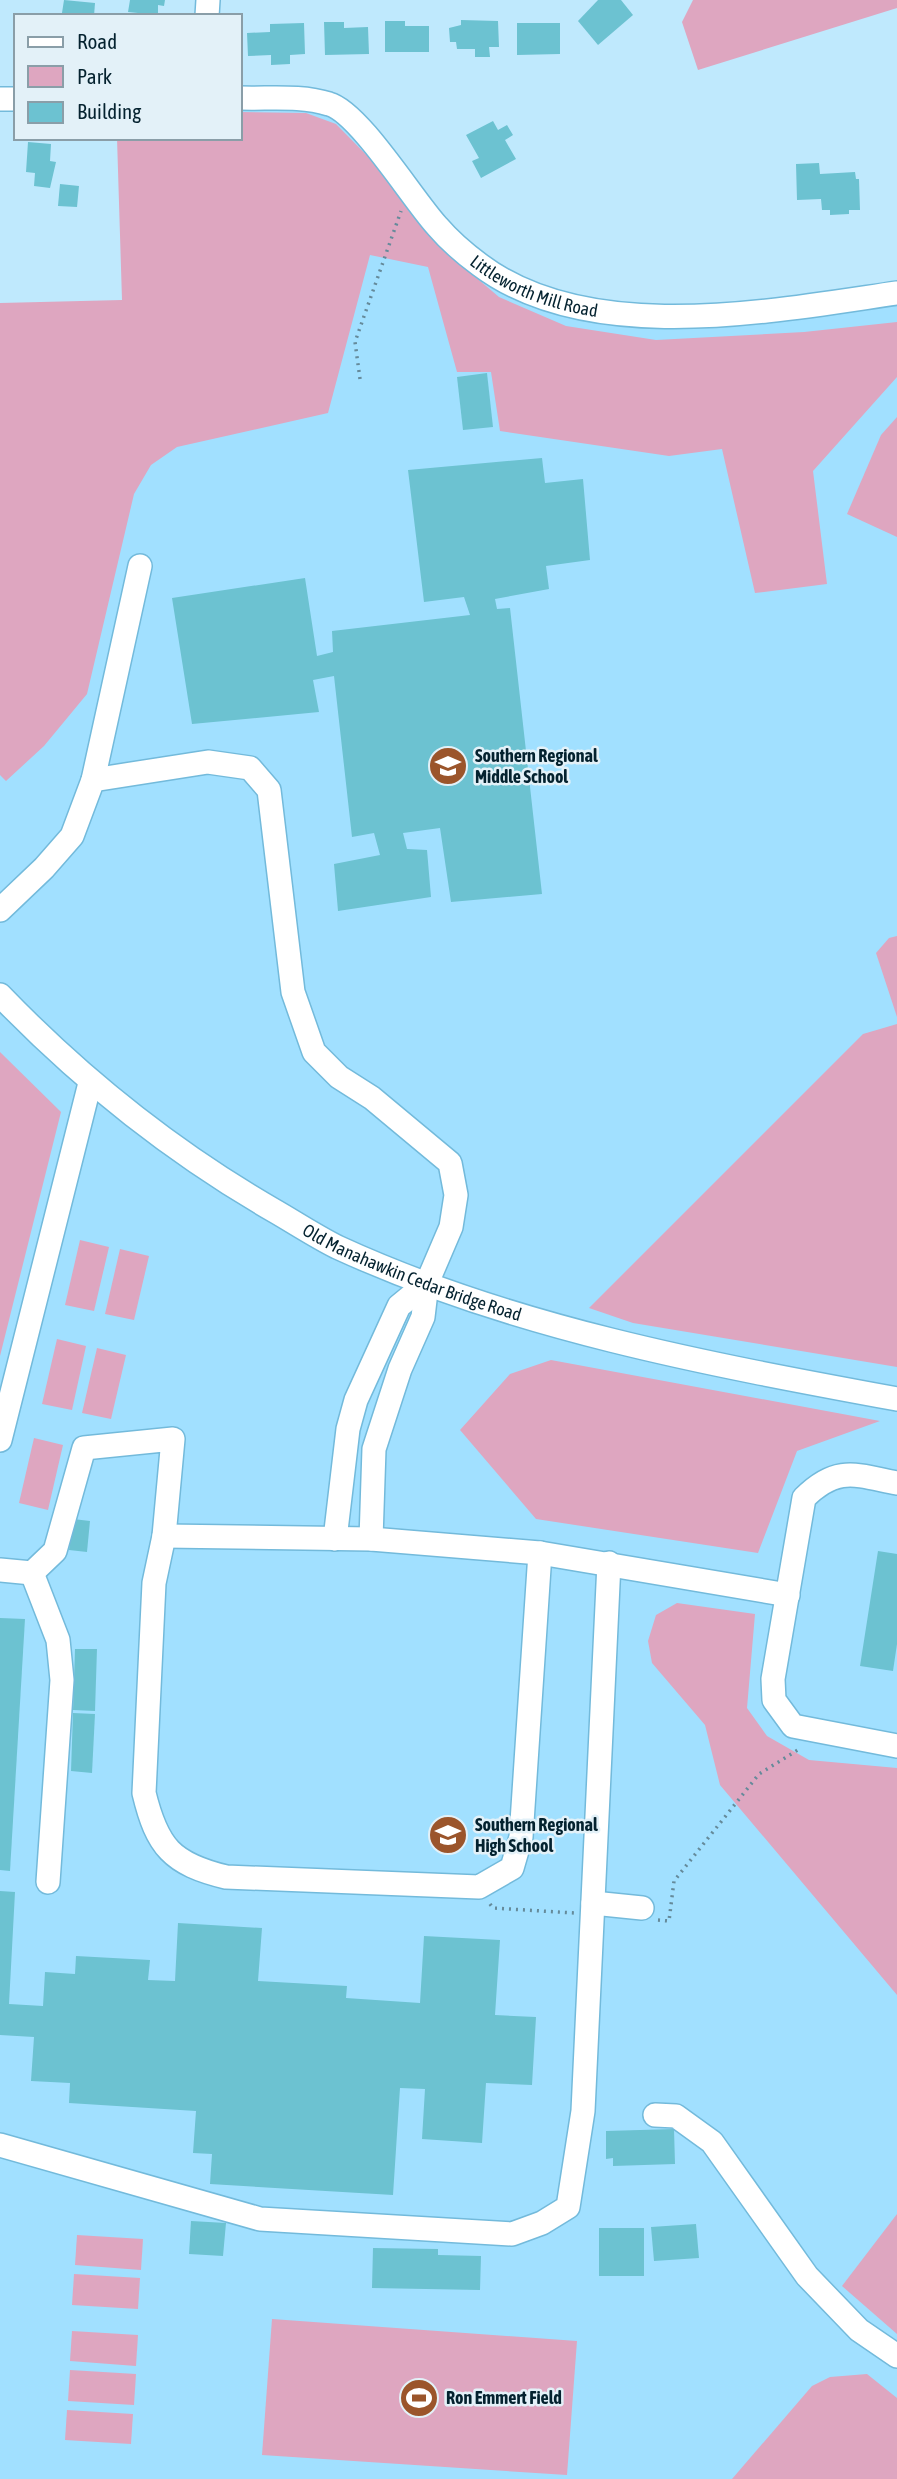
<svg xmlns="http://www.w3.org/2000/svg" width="897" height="2479" viewBox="0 0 897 2479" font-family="'Asap Condensed',sans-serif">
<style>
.built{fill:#a1e0ff}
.green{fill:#dea6c0}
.building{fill:#6cc2d1}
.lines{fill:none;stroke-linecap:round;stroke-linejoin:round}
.minor-casing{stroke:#73badb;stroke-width:26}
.path{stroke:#658a9a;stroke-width:3.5;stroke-dasharray:2 5;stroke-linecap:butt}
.minor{stroke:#fff;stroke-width:23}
.labels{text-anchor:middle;stroke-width:5;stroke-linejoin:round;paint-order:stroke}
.street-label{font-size:18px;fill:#04222f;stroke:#e3f1f8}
.poi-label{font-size:18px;font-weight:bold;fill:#04222f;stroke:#e3f1f8;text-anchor:start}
</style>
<rect width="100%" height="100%" fill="#bfe9fd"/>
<!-- built -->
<polygon class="built" points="240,98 332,104 481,266 600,312 897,293 897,2479 0,2479 0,549 240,138"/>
<!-- green -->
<g class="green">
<polygon points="693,0 897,0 897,8 698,70 682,22"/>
<polygon points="240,112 306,113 336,124 396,185 452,257 499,297 566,326 656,340 804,332 897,322 897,377 813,471 827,584 755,593 722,449 669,456 500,431 491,372 457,372 428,267 370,255 328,413 177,447 151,465 134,494 87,694 44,746 6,781 0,775 0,303 122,300 117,138 240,138"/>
<polygon points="897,417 897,537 847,514 881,435"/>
<polygon points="897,936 897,1017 876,953 889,938"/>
<polygon points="897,1024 897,1367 633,1323 589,1308 863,1034"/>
<polygon points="0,1052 61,1112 0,1356"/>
<polygon points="80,1240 109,1247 94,1311 65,1305"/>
<polygon points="120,1249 149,1256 134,1320 105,1314"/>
<polygon points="57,1339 86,1346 72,1410 42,1404"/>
<polygon points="97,1348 126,1355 111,1419 82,1413"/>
<polygon points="551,1360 880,1421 797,1451 758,1553 536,1519 460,1430 510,1374"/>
<polygon points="34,1438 63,1445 48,1510 19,1503"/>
<polygon points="677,1603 755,1614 747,1708 767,1736 809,1760 897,1768 897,1995 720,1785 705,1725 652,1663 648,1641 656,1615"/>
<polygon points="897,2214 897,2334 842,2286"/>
<polygon points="77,2235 143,2239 141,2270 75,2265"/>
<polygon points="74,2274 140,2278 138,2309 72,2305"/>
<polygon points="272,2319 577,2341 567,2475 262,2455"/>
<polygon points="72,2331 138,2335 136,2366 70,2361"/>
<polygon points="70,2370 136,2374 134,2405 68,2401"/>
<polygon points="867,2374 897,2398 897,2479 732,2479 812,2386 830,2377"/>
<polygon points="67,2410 133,2414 131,2444 65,2440"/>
</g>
<!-- building -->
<g class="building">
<polygon points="64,0 95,3 94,16 62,13"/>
<polygon points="130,0 165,0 164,6 158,5 158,15 128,12"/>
<polygon points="598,0 621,0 633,15 598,45 578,21"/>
<polygon points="461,20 498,21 499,47 489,47 490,57 475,57 475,49 457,49 456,42 450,42 449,28 461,25"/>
<polygon points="385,21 405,21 405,26 429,26 429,52 385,52"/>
<polygon points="324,22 344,22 344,28 368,27 369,54 325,55"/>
<polygon points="304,23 305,54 290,55 290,64 271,65 271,55 248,56 247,33 270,32 270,24"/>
<polygon points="517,23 560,23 560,54 517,55"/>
<polygon points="493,121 498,130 507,125 513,135 505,140 516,159 481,178 472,161 479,158 466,135"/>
<polygon points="28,142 51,144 50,161 56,162 50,188 34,186 35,173 26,172"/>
<polygon points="819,163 820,174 855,172 856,179 859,179 860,210 849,210 849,214 830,215 830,210 822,210 821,199 797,200 796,164"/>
<polygon points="60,184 79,186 77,207 58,206"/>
<polygon points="487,373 493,427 463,430 457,377"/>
<polygon points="542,458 545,483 583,479 590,560 546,566 549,589 495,599 497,609 510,608 542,894 451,902 440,828 403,833 407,849 427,850 431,897 338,911 334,864 380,855 374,833 352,837 334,676 313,680 319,712 192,724 172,598 305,578 317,656 333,652 332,631 470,615 464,597 424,602 408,470"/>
<polygon points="73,1519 90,1521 87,1552 69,1550"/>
<polygon points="878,1551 897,1554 897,1644 893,1671 860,1666"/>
<polygon points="0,1618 25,1619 10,1871 0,1870"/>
<polygon points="75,1649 97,1649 95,1711 73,1710"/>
<polygon points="73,1713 95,1714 92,1773 71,1771"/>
<polygon points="0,1891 15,1892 9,2004 43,2006 45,1972 75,1974 76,1956 150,1960 148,1980 175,1981 178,1923 262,1928 258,1981 347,1986 346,1998 420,2003 424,1936 500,1940 495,2015 536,2017 532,2085 486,2083 482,2143 422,2139 425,2089 400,2088 393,2195 210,2184 212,2154 193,2153 196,2111 69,2103 70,2083 31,2081 34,2037 0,2035"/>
<polygon points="674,2129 675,2164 613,2166 613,2158 606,2159 606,2131"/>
<polygon points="191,2221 226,2223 223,2256 189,2254"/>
<polygon points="696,2224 699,2258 654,2261 651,2227"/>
<rect x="599" y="2228" width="45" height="48"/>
<polygon points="373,2248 438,2249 438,2255 481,2256 480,2290 372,2288"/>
</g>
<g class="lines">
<defs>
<g id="minor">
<polyline points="207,16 208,0"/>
<path id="s1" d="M240,98C269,99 301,95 329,104C359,112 413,200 437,226C449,240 465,254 480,265C589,347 772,311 897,293"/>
<polyline points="0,99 16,99"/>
<polyline points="93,780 140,566"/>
<polyline points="0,910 44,868 72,836 93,780 208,762 250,768 269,790 293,992 314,1052 339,1077 372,1098 450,1163 456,1195 451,1227 427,1283 423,1317 400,1369 374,1449 371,1539"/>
<path id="s2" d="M0,995C81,1079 171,1151 273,1210C294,1222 315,1236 337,1247C513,1328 707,1364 897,1399"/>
<polyline points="0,1440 90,1083"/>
<path d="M897,1483C856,1475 837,1465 804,1498L773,1679L774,1700L793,1726L897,1746"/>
<polyline points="164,1536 371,1539 540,1553 788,1595"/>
<polyline points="335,1539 348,1429 356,1400 399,1306 427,1283"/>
<path d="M0,1570L32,1573L55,1551L84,1448L173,1439L164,1536L154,1583L144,1793C157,1847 172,1864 226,1877L479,1887L512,1868L521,1837L540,1553"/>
<polyline points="32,1573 58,1640 62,1680 48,1882"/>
<polyline points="593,1903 642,1908"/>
<polyline points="655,2115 676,2116 712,2142 807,2276 859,2330 897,2356"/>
<polyline points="0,2145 260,2219 512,2234 542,2223 568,2207 583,2111 609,1563"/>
</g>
</defs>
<!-- minor casing -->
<use href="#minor" class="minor-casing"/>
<!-- path -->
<g class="path">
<polyline points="360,379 355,342 401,211"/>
<polyline points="490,1904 493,1908 574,1913"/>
<polyline points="658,1920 669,1921 674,1881 759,1774 801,1748"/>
</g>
<!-- minor -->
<use href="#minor" class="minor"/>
</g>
<!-- icons -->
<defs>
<symbol id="school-disc" viewBox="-11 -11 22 22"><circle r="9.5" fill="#9b552b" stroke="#e3f1f8"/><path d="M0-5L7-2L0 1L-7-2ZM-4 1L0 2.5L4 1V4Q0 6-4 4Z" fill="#fff"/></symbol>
<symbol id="stadium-disc" viewBox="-11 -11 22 22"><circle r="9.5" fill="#9b552b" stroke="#e3f1f8"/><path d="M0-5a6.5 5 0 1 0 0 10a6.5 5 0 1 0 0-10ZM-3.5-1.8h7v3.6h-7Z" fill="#fff"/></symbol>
</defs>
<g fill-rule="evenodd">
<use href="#school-disc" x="426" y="744" width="44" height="44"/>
<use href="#school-disc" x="426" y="1813" width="44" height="44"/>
<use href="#stadium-disc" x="397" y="2376" width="44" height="44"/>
</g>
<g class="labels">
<!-- street labels -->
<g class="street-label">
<text dy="6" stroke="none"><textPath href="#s1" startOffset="371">Littleworth Mill Road</textPath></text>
<text dy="6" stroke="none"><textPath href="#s2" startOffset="502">Old Manahawkin Cedar Bridge Road</textPath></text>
</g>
<!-- poi labels -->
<g class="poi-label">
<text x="475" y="762">Southern Regional<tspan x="475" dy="21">Middle School</tspan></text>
<text x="475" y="1831">Southern Regional<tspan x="475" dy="21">High School</tspan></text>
<text x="446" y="2404">Ron Emmert Field</text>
</g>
</g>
<!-- legend -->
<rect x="14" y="14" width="228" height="126" fill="#e3f1f8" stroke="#8a9ea8" stroke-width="2"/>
<rect x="28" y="37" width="35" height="10" fill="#ffffff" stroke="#8a9ea8" stroke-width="2"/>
<text x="77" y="49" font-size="21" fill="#04222f">Road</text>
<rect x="28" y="66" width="35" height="21" fill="#dea6c0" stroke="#8a9ea8" stroke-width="2"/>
<text x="77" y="84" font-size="21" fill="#04222f">Park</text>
<rect x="28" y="102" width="35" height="21" fill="#6cc2d1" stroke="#8a9ea8" stroke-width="2"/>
<text x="77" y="119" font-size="21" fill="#04222f">Building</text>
</svg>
